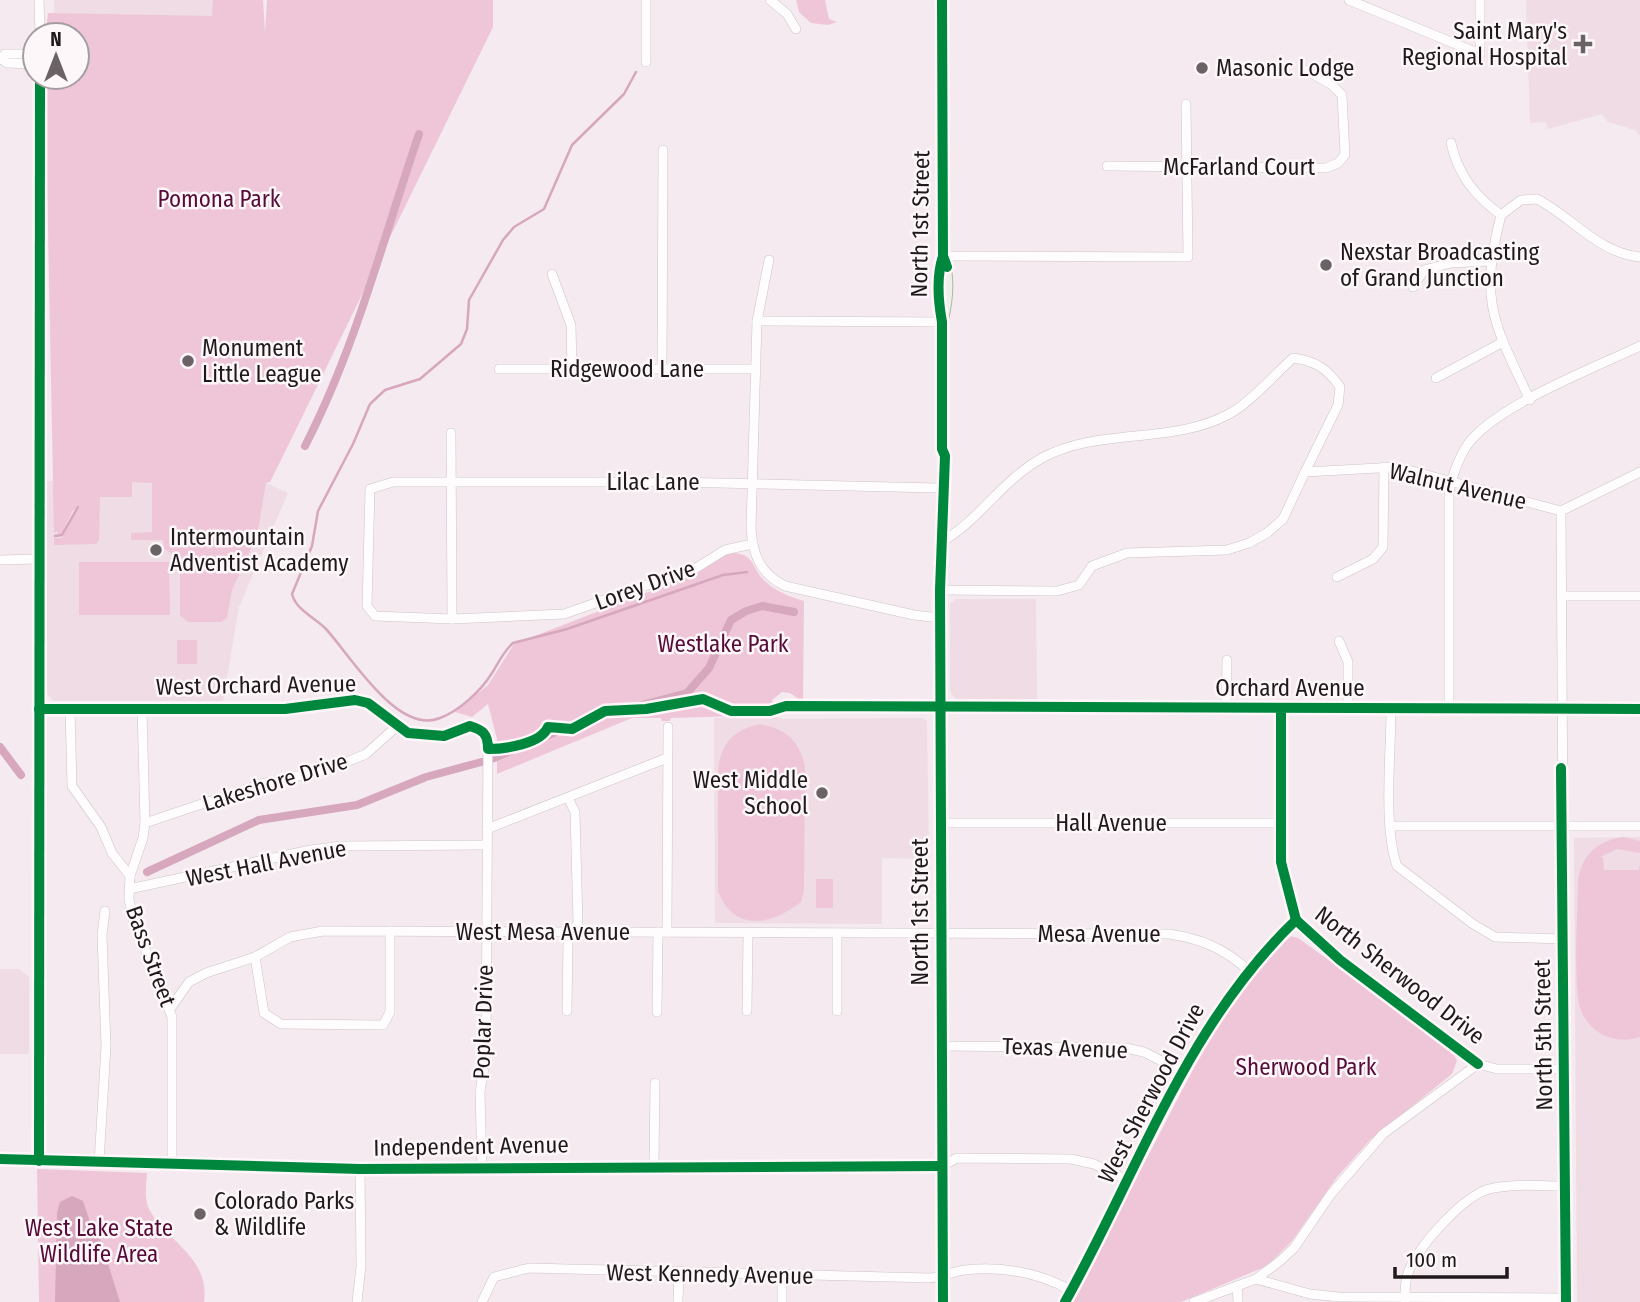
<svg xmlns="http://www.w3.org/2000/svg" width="1640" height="1302" viewBox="0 0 1640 1302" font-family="'Fira Sans Condensed',sans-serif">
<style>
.built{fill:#efdce4}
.green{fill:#eec6d8}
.water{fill:#d6a7bd}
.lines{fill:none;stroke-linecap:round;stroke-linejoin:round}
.stream{stroke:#d6a7bd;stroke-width:2.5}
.canal{stroke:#d6a7bd;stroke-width:8}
.minor-casing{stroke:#ccc4c7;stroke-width:10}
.major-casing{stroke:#b3b4aa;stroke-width:12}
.minor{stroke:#fefcfd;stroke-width:9}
.major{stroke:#edf0e9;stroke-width:10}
.cycleway-casing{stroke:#fef7fa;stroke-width:15}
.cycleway{stroke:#00873e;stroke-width:10}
.poi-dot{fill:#6a6265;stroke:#fef7fa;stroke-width:2.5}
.labels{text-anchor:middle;stroke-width:5;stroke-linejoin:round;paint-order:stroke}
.poi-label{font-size:23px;fill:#1f191b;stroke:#fef7fa;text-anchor:start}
.street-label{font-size:23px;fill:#1f191b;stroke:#fef7fa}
.park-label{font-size:23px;fill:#570b38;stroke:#fef7fa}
</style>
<rect width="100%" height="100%" fill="#f5eaef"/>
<!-- built -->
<g class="built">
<polygon points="54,0 262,0 261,41 55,35"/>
<polygon points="1526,0 1640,0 1640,136 1635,130 1608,122 1602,114 1548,129 1546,122 1530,123"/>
<polygon points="47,481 266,483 288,493 239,607 223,701 54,701 47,694"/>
<polygon points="955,599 1036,599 1037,699 956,700 950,691 950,604"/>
<polygon points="771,715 783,719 922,718 927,721 929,859 882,858 882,924 715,923 714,718"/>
<polygon points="1640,837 1640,1302 1577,1302 1574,838"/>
<polygon points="0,969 19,969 29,977 29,1054 0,1054"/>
</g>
<!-- green -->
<g class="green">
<polygon points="213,0 263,0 265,33 267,0 493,0 493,27 283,456 270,482 266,483 257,536 232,590 227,618 221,622 188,622 180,615 180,566 176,556 164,549 163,540 131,540 131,533 152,532 152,483 132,482 132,497 100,497 99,540 96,544 54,545 54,538 62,538 78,507 72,511 62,534 57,536 58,531 54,533 45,77 77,77 77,35 45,35 48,13 212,16"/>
<polygon points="796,0 825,0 829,19 837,22 828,25 811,23 799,12"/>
<path d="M729,553C757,552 750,569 767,583C777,592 791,597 804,601L803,702L790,693L782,692L772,700L775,715L671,718L670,721H662L661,718H632L497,774V739L488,704L472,717L455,712L488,685L514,644L697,573Z"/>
<polygon points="79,562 169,562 170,615 79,615"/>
<rect x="177" y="640" width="20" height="24"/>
<path d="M760,724C787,729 800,741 805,768L804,890L801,902C772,925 734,933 718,891V770C721,743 733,730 760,724Z"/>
<path d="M1624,837L1640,841V853L1617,849L1600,857H1603L1604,870H1639L1640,863V1037C1615,1045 1588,1034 1580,1007C1573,981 1578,913 1578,883C1580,856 1598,840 1624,837Z"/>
<rect x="816" y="879" width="17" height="29"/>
<polygon points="1290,936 1298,938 1450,1047 1457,1061 1452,1074 1370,1140 1337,1177 1292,1241 1267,1266 1181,1302 1072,1302 1214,1029 1266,959"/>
<path d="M37,1169L147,1173C146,1185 144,1201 150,1211C169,1243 210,1258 204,1302H39Z"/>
</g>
<!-- water -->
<polygon class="water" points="72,1196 83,1201 90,1222 99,1235 120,1302 55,1302 57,1213 60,1202"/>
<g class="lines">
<!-- stream -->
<g class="stream">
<path d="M636,72L624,94L572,145L544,209L514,227L503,240L469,300L467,329L461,344L420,379L385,390L370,404L353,444L318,511L312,546L292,594C296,610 314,617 325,628C349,653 397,736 440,718C459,711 481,691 492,673C499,662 503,652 513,643L567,629L723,575L747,572"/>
<polyline points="55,536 62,535 78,507"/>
</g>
<!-- canal -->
<g class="canal">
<path d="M305,446C356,347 383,239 419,134"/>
<polyline points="0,747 21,775"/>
<polyline points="147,872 259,820 357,805 426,777 489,760 582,721 687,693 709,668 731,620 746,611 762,606 794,612"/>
</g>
<defs>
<g id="minor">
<polyline points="39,0 40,35"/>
<polyline points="646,0 646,62"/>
<polyline points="770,0 787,14 796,29"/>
<polyline points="1349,0 1480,54"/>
<polyline points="1480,54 1480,0"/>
<polyline points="0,58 7,63 35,64"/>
<polyline points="1,58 5,54 35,54"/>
<path d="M1451,143C1458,175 1475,196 1501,215"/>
<polyline points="1107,166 1326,168 1338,163 1345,155 1342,95 1332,85 1306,70"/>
<path d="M1501,215C1479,302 1493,322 1530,400"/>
<path d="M1501,215L1521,200L1537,199C1572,217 1598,253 1640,257"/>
<polyline points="943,256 1188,257 1186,104"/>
<path d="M769,260L757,321L751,528C753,556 760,573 785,586L914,615L940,618"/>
<polyline points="552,274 571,325 572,369"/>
<polyline points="1413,287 1424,270 1451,263 1490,261"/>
<polyline points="757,321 942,322"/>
<polyline points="499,369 755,369"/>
<polyline points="662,369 663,150"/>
<polyline points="1436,378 1503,342"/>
<polyline points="451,433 452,619"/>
<polyline points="1561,511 1566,1302"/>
<path d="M940,543C980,520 1002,480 1042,458C1099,427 1172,445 1229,414C1250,403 1275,374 1293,358C1315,361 1327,368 1340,387L1338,405L1305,472"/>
<polyline points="752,544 725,550 696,568 564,614 452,619 375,616 367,606 370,489 393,482 672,482 937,488"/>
<polyline points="0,560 39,559"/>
<polyline points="1337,577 1373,559 1383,547 1384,467"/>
<polyline points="940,590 1057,591 1079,585 1092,566 1127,553 1227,550 1249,543 1267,533 1283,519 1305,472 1397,467 1561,511 1640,472"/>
<polyline points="1561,596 1640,596"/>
<polyline points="1339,641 1348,662 1348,710"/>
<polyline points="786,706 1640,709"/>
<polyline points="39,709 285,709 355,700 368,703 408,733 444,736 470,726 482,730 488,739 486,1055 480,1092 482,1168"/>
<polyline points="70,709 72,786 101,827 112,853 130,876"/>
<polyline points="142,709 145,823 143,838 130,876 129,899 133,919 172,1017 172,1164"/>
<polyline points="1226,709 1227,660"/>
<polyline points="1281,709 1281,862 1296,920"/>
<path d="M1391,710C1391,754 1383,826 1397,866L1473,924L1495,937L1563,939"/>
<path d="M1449,710V494C1451,478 1459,457 1468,444C1497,405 1594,368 1640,346"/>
<polyline points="145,823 261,784 330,769 366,754 397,726"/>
<polyline points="940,823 1281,823"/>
<polyline points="1391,826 1640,826"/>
<polyline points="487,829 667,758"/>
<polyline points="129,889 311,850 341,846 487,845"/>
<polyline points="1296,920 1340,960 1478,1064 1497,1069 1565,1069"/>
<polyline points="667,932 668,727"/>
<polyline points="837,933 837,1011"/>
<polyline points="255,957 264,1013 281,1024 383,1025 390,1012 390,931"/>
<path d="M170,1009L189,982L206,973L255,957L290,937L323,931L1169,934C1202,939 1223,948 1248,970"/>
<polyline points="567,1011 568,939 578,923 575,812 568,798"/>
<polyline points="747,1011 748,933"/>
<polyline points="657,1012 658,932"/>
<polyline points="942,1046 1126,1048 1144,1052 1183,1072"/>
<polyline points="0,1159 360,1169 942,1166 957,1158 1071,1159 1094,1164 1127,1180"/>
<polyline points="39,1161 40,77"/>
<polyline points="99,1162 106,1046 102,935 105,911"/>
<polyline points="654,1165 655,1083"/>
<polyline points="782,1274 782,1302"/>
<polyline points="1256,1279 1310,1294 1339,1297 1566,1298"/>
<polyline points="1237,1286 1238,1302"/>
<path d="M1405,1300C1405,1289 1405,1279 1410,1268C1422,1243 1462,1197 1489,1189C1513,1183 1541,1186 1565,1186"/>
<polyline points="357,1302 361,1266 360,1169"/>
<path d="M482,1302L494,1277L529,1268L929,1278C942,1278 953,1271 965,1270C1003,1266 1038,1272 1072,1291"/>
<polyline points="678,1302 679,1271"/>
<path d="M1065,1302C1138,1172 1186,1025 1296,920"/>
<polyline points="1194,1302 1256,1279 1280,1261 1294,1248 1331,1194 1383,1134 1478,1064"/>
</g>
<g id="major">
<path d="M942,0L943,256C949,276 948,299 943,319"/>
<path d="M943,1302L940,590L945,456L942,449V322C938,300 936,277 943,256"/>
</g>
</defs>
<!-- minor casing -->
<use href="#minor" class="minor-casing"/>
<!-- major casing -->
<use href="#major" class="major-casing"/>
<!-- minor -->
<use href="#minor" class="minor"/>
<!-- major -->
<use href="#major" class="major"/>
<defs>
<g id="cycleway">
<polyline points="942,0 943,256 947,267"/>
<path d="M39,709H285L355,700L368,703L408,733L444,736L470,726C483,730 488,734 488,749C505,749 541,744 548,727L572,729L605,711L646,709L703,699L731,711H770L786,706L1640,709"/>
<polyline points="1281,709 1281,862 1296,920"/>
<polyline points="1561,768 1566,1302"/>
<polyline points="1296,920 1340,960 1478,1064"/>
<polyline points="0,1159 360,1169 942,1166"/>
<polyline points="39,1161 40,77"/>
<path d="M943,1302L940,590L945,456L942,449V322C938,300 936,277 943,256"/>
<path d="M1065,1302C1138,1172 1186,1025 1296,920"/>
</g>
</defs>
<!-- cycleway casing -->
<use href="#cycleway" class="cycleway-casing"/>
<!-- cycleway -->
<use href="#cycleway" class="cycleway"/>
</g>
<!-- markers -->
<g class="poi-dot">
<path d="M1579.5 33.5h7v7h7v7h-7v7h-7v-7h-7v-7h7z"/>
<circle cx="1202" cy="68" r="7"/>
<circle cx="1326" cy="265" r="7"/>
<circle cx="188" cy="361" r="7"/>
<circle cx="156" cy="550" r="7"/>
<circle cx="822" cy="793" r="7"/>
<circle cx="200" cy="1214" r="7"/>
</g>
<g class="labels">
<!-- poi labels -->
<g class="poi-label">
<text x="1567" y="39" text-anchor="end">Saint Mary's<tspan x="1567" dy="26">Regional Hospital</tspan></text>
<text x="1216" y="76">Masonic Lodge</text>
<text x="1340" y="260">Nexstar Broadcasting<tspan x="1340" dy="26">of Grand Junction</tspan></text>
<text x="202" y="356">Monument<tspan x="202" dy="26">Little League</tspan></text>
<text x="170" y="545">Intermountain<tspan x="170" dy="26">Adventist Academy</tspan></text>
<text x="808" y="788" text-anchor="end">West Middle<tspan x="808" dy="26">School</tspan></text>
<text x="214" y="1209">Colorado Parks<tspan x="214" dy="26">&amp; Wildlife</tspan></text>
</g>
<!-- street labels -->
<g class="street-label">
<text x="1239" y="175">McFarland Court</text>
<text transform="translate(920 224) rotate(-89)" y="8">North 1st Street</text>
<text x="627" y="377">Ridgewood Lane</text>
<text x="653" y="490">Lilac Lane</text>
<text transform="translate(1458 486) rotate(13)" y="8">Walnut Avenue</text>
<text transform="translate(645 585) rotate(-20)" y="8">Lorey Drive</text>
<text transform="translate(256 685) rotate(-1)" y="8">West Orchard Avenue</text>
<text x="1290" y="696">Orchard Avenue</text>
<text transform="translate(275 782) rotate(-17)" y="8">Lakeshore Drive</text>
<text x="1111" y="831">Hall Avenue</text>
<text transform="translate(266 863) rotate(-11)" y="8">West Hall Avenue</text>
<text transform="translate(920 912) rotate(-90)" y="8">North 1st Street</text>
<text x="543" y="940">West Mesa Avenue</text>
<text x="1099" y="942">Mesa Avenue</text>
<text transform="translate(151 956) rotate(70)" y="8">Bass Street</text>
<text transform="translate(1400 975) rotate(38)" y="8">North Sherwood Drive</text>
<text transform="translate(483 1022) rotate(-88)" y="8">Poplar Drive</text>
<text transform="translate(1543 1035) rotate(-91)" y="8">North 5th Street</text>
<text transform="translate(1065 1048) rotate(2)" y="8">Texas Avenue</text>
<text transform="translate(1151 1093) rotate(-62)" y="8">West Sherwood Drive</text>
<text transform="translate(471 1146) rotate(-1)" y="8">Independent Avenue</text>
<text transform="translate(710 1274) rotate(1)" y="8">West Kennedy Avenue</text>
</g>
<!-- park labels -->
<g class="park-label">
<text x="219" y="207">Pomona Park</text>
<text x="723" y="652">Westlake Park</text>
<text x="1306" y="1075">Sherwood Park</text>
<text x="99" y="1236">West Lake State<tspan x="99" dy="26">Wildlife Area</tspan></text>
</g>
</g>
<!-- north arrow -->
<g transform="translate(56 56)"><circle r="33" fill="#fef7fa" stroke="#a59ea1" stroke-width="2"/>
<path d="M0-5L12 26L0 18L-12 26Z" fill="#6a6265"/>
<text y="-10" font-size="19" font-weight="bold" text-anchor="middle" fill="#1f191b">N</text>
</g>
<!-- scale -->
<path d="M1395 1267v10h112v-10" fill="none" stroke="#1f191b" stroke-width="3.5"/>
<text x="1406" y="1267" font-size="21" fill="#1f191b" stroke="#fef7fa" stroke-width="5" paint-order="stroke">100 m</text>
</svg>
